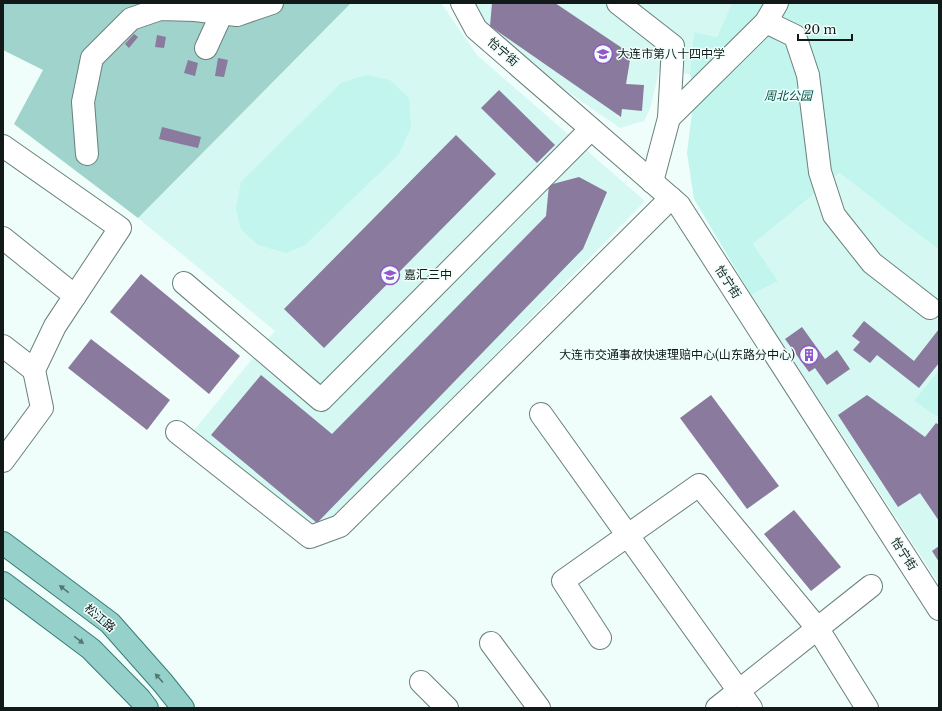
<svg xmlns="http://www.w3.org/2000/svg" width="942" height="711" viewBox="0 0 942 711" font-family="'Libre Baskerville','Noto Sans SC',serif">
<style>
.built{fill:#d5f8f2}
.green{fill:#c1f5ed}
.forest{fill:#9fd3cb}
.building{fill:#8a7a9d}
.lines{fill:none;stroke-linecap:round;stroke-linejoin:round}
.minor-casing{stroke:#6a807c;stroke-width:24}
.major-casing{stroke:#397d75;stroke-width:24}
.minor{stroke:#fff;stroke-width:22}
.major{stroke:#95d1ca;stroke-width:22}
.oneway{fill:#537671}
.labels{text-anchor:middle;stroke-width:3;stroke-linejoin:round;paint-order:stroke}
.street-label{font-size:12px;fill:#111a18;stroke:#effefb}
.poi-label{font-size:12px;fill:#111a18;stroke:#effefb;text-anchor:start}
.park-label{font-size:12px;font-style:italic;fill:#03514a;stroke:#effefb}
</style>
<rect width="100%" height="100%" fill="#effefb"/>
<!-- built -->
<g class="built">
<polygon points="351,3 441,3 477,55 645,201 333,521 310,530 191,434 275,331 138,218"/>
<polygon points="470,3 732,3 717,37 694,32 690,74 659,71 651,106 644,121 620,128 489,37"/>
<polygon points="841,173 939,250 939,370 914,401 939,418 939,584 751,295 778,281 753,244"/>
</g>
<!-- green -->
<g class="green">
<polygon points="732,3 939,3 939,250 840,173 753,244 778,281 751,295 694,199 687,153 692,113 696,98 690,74 694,32 717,37"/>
<polygon points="366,75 390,80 409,98 411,127 399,154 305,245 286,253 258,245 241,229 236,209 241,182 341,83"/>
<polygon points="939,370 939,418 914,401"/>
</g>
<!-- forest -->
<polygon class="forest" points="3,3 351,3 138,218 14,124 43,70 3,50"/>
<!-- building -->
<g class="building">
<polygon points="492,3 555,3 631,54 626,84 644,85 642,111 622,109 621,117 490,26"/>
<polygon points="134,34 138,37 129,48 125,44"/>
<polygon points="157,35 166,37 164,48 155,47"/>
<polygon points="218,58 228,60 224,77 215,76"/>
<polygon points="188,60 198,63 195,76 184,73"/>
<polygon points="499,90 555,145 537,163 481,108"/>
<polygon points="162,127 201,137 198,148 159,139"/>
<polygon points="456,135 496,174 324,348 284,309"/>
<polygon points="579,177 607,192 583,249 317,523 211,435 261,375 332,434 546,216 549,185"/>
<polygon points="141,274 240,356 209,394 110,312"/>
<polygon points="864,321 914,361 939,329 939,363 919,388 877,355 870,363 853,350 860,342 852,336"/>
<polygon points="802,327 825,359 837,350 850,369 827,385 815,368 809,372 785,339"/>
<polygon points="91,339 170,400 147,430 68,368"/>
<polygon points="711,395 779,486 747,509 680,418"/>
<polygon points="867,395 925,437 936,423 939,425 939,521 920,493 898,507 838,415"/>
<polygon points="794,510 841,567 811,591 764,534"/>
<polygon points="939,546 939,562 932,551"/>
</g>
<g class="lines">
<defs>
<g id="minor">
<polyline points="462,3 476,29 679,205 939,609"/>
<polyline points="618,3 673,46 669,118"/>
<polyline points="766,22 795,36 808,75 820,172 834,215 872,263 930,308"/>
<polyline points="206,48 222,13"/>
<polyline points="3,146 120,228 55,326 34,370 42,408 3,461"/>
<polyline points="87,154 83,102 92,58 131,19 160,9 195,10 237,15 272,3"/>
<polyline points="652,182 669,118 766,22 777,3"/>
<polyline points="3,238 75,296"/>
<polyline points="184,283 321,400 591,129"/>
<polyline points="3,346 34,370"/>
<polyline points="541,414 751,708"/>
<polyline points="177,432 310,537 340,526 671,198"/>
<polyline points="600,638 563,581 699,485 818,629 867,708"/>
<polyline points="491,643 539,708"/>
<polyline points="421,682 447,708"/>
<polyline points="717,708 871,586"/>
</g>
<g id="major">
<polyline points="3,543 110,623 163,683 183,708"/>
<polyline points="3,583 91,649 140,699 147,708"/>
</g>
</defs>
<!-- minor casing -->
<use href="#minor" class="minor-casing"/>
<!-- major casing -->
<use href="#major" class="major-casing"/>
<!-- minor -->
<use href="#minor" class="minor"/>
<!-- major -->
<use href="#major" class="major"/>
</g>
<!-- one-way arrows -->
<defs><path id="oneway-solid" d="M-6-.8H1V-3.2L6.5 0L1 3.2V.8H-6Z"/></defs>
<g class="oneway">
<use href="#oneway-solid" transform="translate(64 589) rotate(-143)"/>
<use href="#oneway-solid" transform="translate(79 640) rotate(37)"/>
<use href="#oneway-solid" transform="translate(159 678) rotate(-132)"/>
</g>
<!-- icons -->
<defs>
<symbol id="school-ring" viewBox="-11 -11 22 22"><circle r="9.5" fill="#effefb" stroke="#9556cc" stroke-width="1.5"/><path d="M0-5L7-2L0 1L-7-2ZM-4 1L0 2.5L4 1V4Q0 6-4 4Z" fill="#9556cc"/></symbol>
<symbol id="building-ring" viewBox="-11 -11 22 22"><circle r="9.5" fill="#effefb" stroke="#9556cc" stroke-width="1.5"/><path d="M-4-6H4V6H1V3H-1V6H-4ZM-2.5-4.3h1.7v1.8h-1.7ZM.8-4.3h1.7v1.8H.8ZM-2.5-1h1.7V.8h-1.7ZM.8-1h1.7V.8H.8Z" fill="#9556cc"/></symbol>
</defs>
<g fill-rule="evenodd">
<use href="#school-ring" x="592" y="43" width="22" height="22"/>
<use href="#school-ring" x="379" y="264" width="22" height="22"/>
<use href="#building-ring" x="798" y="344" width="22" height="22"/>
</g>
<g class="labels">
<!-- street labels -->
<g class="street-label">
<text transform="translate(503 52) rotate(41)" y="4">怡宁街</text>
<text transform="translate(728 282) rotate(57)" y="4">怡宁街</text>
<text transform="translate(904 554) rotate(57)" y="4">怡宁街</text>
<text transform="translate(100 618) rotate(40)" y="4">松江路</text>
</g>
<!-- poi labels -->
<g class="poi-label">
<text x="617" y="58">大连市第八十四中学</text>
<text x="404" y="279">嘉汇三中</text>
<text x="795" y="359" text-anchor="end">大连市交通事故快速理赔中心(山东路分中心)</text>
</g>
<!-- park labels -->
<g class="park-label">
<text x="788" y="100">周北公园</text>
</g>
</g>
<!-- border -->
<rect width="942" height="711" fill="none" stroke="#111a18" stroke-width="8"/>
<!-- scale -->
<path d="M798 34v6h54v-6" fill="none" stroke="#111a18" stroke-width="2"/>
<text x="804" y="34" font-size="12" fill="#111a18" stroke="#effefb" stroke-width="3" paint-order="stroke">20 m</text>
</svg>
